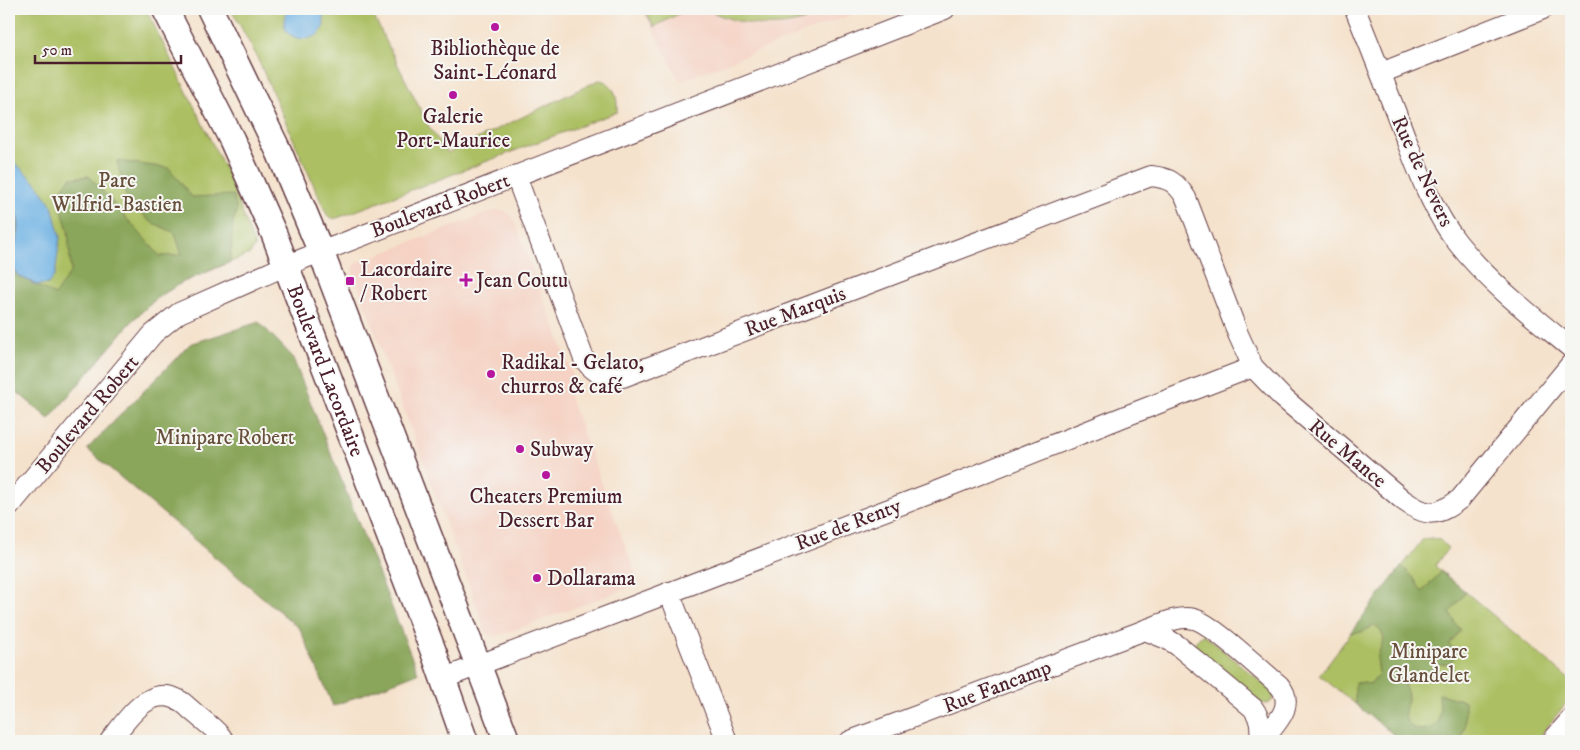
<svg xmlns="http://www.w3.org/2000/svg" width="1580" height="750" viewBox="0 0 1580 750" font-family="'IM FELL DW Pica',serif">
<style>
.built{fill:#f5d2c3}
.green{fill:#acc064;stroke:#7b7048}
.forest{fill:#89a65a;stroke:#6a6242}
.water{fill:#6fb2e4;stroke:#5c6888}
.lines{fill:none;stroke-linecap:round;stroke-linejoin:round}
.minor-casing{stroke:#643c43;stroke-width:22}
.major-casing{stroke:#643c43;stroke-width:28}
.minor{stroke:#fff;stroke-width:20}
.major{stroke:#fff;stroke-width:25}
.poi-dot{fill:#b5179e;stroke:#f6f6f2;stroke-width:2}
.labels{text-anchor:middle;stroke-width:4;stroke-linejoin:round;paint-order:stroke}
.poi-label{font-size:21px;fill:#4a1f2b;stroke:#f6f6f2;text-anchor:start}
.street-label{font-size:21px;fill:#4a1f2b;stroke:#f6f6f2}
.park-label{font-size:21px;fill:#674f3c;stroke:#f6f6f2}
</style>
<rect width="100%" height="100%" fill="#f6f6f2"/>
<filter id="ink" filterUnits="userSpaceOnUse"><feTurbulence type="fractalNoise" baseFrequency=".02" numOctaves="2"/><feDisplacementMap in="SourceGraphic" scale="10" xChannelSelector="R" yChannelSelector="G"/><feConvolveMatrix kernelMatrix="1 2 1 2 8 2 1 2 1" color-interpolation-filters="sRGB"/></filter>
<filter id="wash" filterUnits="userSpaceOnUse"><feTurbulence type="fractalNoise" baseFrequency=".0096" numOctaves="4" result="noise"/><feDisplacementMap in="SourceGraphic" scale="20" xChannelSelector="R" yChannelSelector="G"/><feGaussianBlur stdDeviation="1.12" result="paint"/><feColorMatrix in="noise" values="0 0 0 0 0 0 0 0 0 0 0 0 0 0 0 0 0 1.4 0 .05"/><feComposite in="paint" operator="in"/></filter>
<g filter="url(#wash)">
<rect width="100%" height="100%" fill="#f5e2cc"/>
<!-- built -->
<g class="built">
<polygon points="642,9 866,9 680,81"/>
<polygon points="496,210 505,211 511,215 515,222 573,376 565,384 639,584 495,637 487,634 352,270 356,263"/>
</g>
<!-- green -->
<g class="green">
<polygon points="9,9 146,9 228,175 255,247 250,254 181,283 157,298 133,320 49,419 9,385"/>
<path d="M231,9H370L429,127L448,153L599,80C615,82 618,99 617,112L340,217C335,219 331,219 327,215L255,53Z"/>
<polygon points="644,9 683,9 684,11 654,27"/>
<path d="M706,9H742L761,14L771,15L794,12L806,9H826C819,12 812,17 805,20C774,31 735,24 706,9Z"/>
<polygon points="1431,538 1440,540 1448,548 1435,566 1571,681 1571,697 1536,741 1402,741 1319,675 1423,539"/>
<polygon points="1203,634 1272,691 1274,696 1272,701 1267,704 1261,703 1192,645"/>
</g>
<!-- forest -->
<g class="forest">
<polygon points="117,161 169,168 192,197 233,195 237,211 233,222 230,262 181,283 157,298 133,320 49,419 9,385 9,257 17,275 55,295 71,271 68,230 57,195 70,178 89,176 160,256 182,255 175,233 149,221 125,194"/>
<path d="M9,204C24,215 20,242 9,255Z"/>
<polygon points="259,322 292,356 418,673 333,706 300,629 87,449 190,344"/>
<path d="M1402,566L1413,577L1422,592L1441,572L1466,592L1450,612L1455,623L1461,630L1449,644L1457,652L1450,663L1437,665L1426,673L1404,685C1405,688 1408,692 1408,696C1409,702 1404,709 1405,715C1408,733 1427,733 1438,723L1440,709L1439,694L1465,701V725L1461,741H1402L1355,704V682L1371,684L1379,674L1377,658L1384,638L1380,630L1373,625L1363,632L1350,633Z"/>
</g>
<!-- water -->
<g class="water">
<path d="M288,9H320C342,48 266,49 288,9Z"/>
<path d="M9,157L38,185L52,206L60,237L55,275L48,284L37,285L17,275L9,257V255C20,242 24,215 9,204Z"/>
</g>
</g>
<g filter="url(#ink)">
<g class="lines">
<defs>
<g id="minor">
<path d="M1355,9C1371,48 1386,87 1401,126C1416,165 1431,209 1457,242C1489,283 1531,315 1571,348"/>
<polyline points="1381,73 1543,9"/>
<path d="M516,176L584,359C595,374 604,377 623,377L1151,176C1169,178 1176,182 1186,198L1238,334L1253,367L1282,397L1403,500C1427,517 1436,517 1460,499L1571,364"/>
<polyline points="9,507 153,334 179,313 287,265 945,9"/>
<polyline points="669,592 727,741"/>
<path d="M1145,630L1167,639L1177,645L1253,708C1261,719 1261,728 1260,741"/>
<polyline points="442,679 942,489 1123,417 1253,367"/>
<path d="M110,741C127,720 150,681 182,702C187,706 192,711 197,715C206,723 218,730 224,741"/>
<path d="M850,741L1145,630C1160,625 1178,615 1194,619C1210,622 1263,672 1279,685C1297,706 1275,724 1262,741"/>
<polyline points="1552,741 1571,719"/>
</g>
<g id="major">
<path id="s1" d="M165,9L232,140L274,234L434,653L465,741"/>
<polyline points="210,9 279,152 321,252 507,741"/>
</g>
</defs>
<!-- minor casing -->
<use href="#minor" class="minor-casing"/>
<!-- major casing -->
<use href="#major" class="major-casing"/>
<!-- minor -->
<use href="#minor" class="minor"/>
<!-- major -->
<use href="#major" class="major"/>
</g>
</g>
<!-- markers -->
<g class="poi-dot">
<circle cx="495" cy="27" r="5"/>
<circle cx="453" cy="95" r="5"/>
<path d="M463.5 272.5h5v5h5v5h-5v5h-5v-5h-5v-5h5z"/>
<rect x="345" y="276" width="10" height="10" rx="2.5"/>
<circle cx="491" cy="374" r="5"/>
<circle cx="520" cy="449" r="5"/>
<circle cx="546" cy="475" r="5"/>
<circle cx="537" cy="578" r="5"/>
</g>
<g class="labels">
<!-- poi labels -->
<g class="poi-label">
<text x="495" y="55" text-anchor="middle">Bibliothèque de<tspan x="495" dy="24">Saint-Léonard</tspan></text>
<text x="453" y="123" text-anchor="middle">Galerie<tspan x="453" dy="24">Port-Maurice</tspan></text>
<text x="360" y="276">Lacordaire<tspan x="360" dy="24">/ Robert</tspan></text>
<text x="476" y="287">Jean Coutu</text>
<text x="501" y="369">Radikal - Gelato,<tspan x="501" dy="24">churros &amp; café</tspan></text>
<text x="530" y="456">Subway</text>
<text x="546" y="503" text-anchor="middle">Cheaters Premium<tspan x="546" dy="24">Dessert Bar</tspan></text>
<text x="547" y="585">Dollarama</text>
</g>
<!-- street labels -->
<g class="street-label">
<text transform="translate(1423 171) rotate(65)" y="7">Rue de Nevers</text>
<text transform="translate(440 205) rotate(-21)" y="7">Boulevard Robert</text>
<text transform="translate(795 311) rotate(-21)" y="7">Rue Marquis</text>
<text dy="7" stroke="none"><textPath href="#s1" startOffset="396">Boulevard Lacordaire</textPath></text>
<text transform="translate(87 414) rotate(-50)" y="7">Boulevard Robert</text>
<text transform="translate(1348 453) rotate(40)" y="7">Rue Mance</text>
<text transform="translate(848 524) rotate(-21)" y="7">Rue de Renty</text>
<text transform="translate(997 686) rotate(-21)" y="7">Rue Fancamp</text>
</g>
<!-- park labels -->
<g class="park-label">
<text x="117" y="187">Parc<tspan x="117" dy="24">Wilfrid-Bastien</tspan></text>
<text x="225" y="444">Miniparc Robert</text>
<text x="1429" y="658">Miniparc<tspan x="1429" dy="24">Glandelet</tspan></text>
</g>
</g>
<!-- margin -->
<rect width="1580" height="750" fill="none" stroke="#f6f6f2" stroke-width="30"/>
<!-- scale -->
<path d="M35 55v8h146v-8" fill="none" stroke="#4a1f2b" stroke-width="2.5"/>
<text x="42" y="55" font-size="15" fill="#4a1f2b" stroke="#f6f6f2" stroke-width="4" paint-order="stroke">50 m</text>
</svg>
